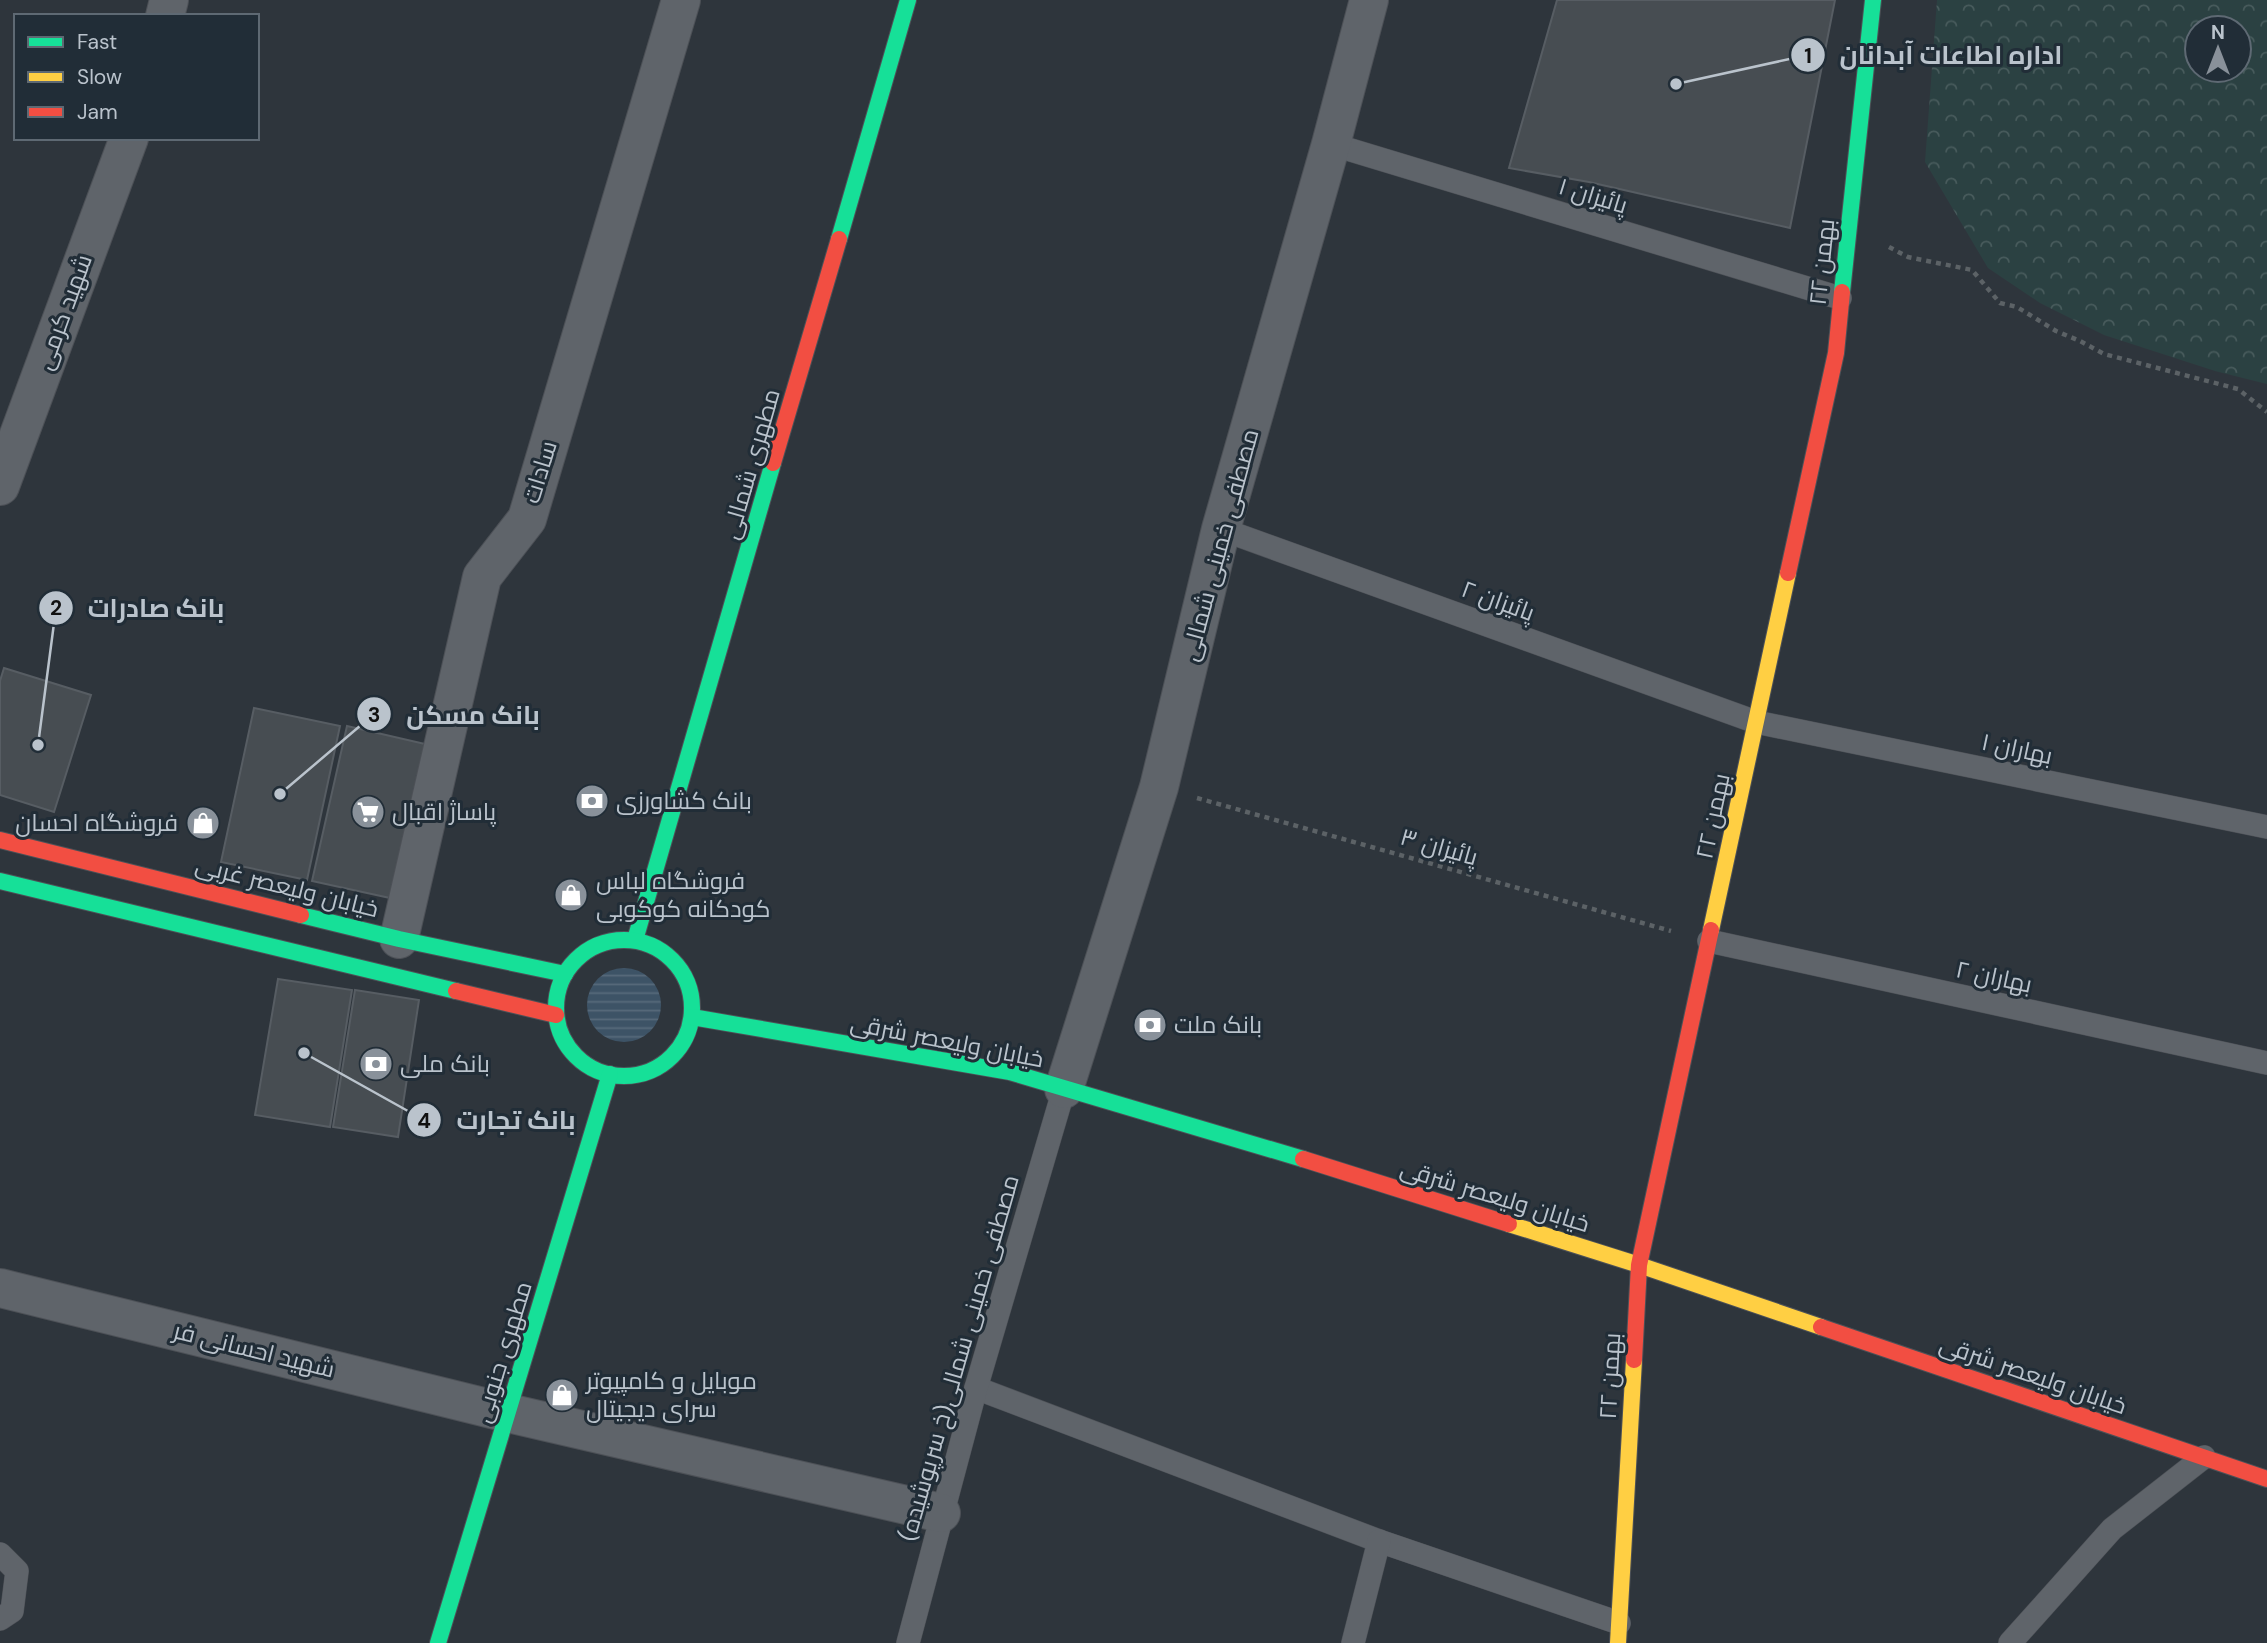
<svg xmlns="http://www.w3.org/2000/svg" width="2267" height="1643" viewBox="0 0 2267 1643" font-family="'DM Sans',Cairo,sans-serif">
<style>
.forest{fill:url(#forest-crowns);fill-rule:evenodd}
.water{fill:url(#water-rules)}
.building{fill:#474d52;stroke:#575d63;stroke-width:2}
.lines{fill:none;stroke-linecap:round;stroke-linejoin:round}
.lane-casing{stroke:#4d5157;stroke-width:24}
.street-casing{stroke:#4d5157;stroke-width:40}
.fast-casing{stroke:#4d5157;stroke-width:18}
.slow-casing{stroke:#4d5157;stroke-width:18}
.jam-casing{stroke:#4d5157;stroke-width:18}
.path{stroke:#5c6266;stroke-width:4.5;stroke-dasharray:5 5;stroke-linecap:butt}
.lane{stroke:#5f646a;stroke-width:23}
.street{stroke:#5f646a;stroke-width:38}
.fast{stroke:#16e098;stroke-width:16}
.slow{stroke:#ffcf43;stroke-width:16}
.jam{stroke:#f24e42;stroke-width:16}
.labels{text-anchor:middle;stroke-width:6;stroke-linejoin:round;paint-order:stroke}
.street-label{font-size:24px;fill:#bac3cc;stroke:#212d37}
.poi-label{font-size:24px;fill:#bac3cc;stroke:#212d37;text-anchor:start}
.leader{fill:none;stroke:#bac3cc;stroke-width:2.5}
.callout-dot{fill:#bac3cc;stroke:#212d37;stroke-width:2.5}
.mark-label{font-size:21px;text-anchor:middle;font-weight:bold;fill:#111}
.callout-label{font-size:26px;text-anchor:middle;font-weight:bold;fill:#bac3cc;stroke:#212d37;stroke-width:6;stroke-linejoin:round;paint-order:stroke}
</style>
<defs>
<pattern id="forest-crowns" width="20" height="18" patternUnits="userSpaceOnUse" patternTransform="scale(1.75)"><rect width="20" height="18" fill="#2b4142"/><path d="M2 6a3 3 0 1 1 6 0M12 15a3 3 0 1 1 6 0" fill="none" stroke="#485b5c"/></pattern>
<pattern id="water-rules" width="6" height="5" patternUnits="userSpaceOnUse" patternTransform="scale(1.75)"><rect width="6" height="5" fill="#3d5366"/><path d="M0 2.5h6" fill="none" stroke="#576a7b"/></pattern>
</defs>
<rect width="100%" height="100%" fill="#2e353c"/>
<!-- forest -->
<path class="forest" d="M1937,0H2267V384L2215,371L2104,335L2040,303L1988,268L1925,162ZM2197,28H2239V70H2197Z"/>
<!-- water -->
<circle class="water" cx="624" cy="1005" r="37"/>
<!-- building -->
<g class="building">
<polygon points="1557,0 1835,0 1790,228 1589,182 1509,168"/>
<polygon points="4,668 91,695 54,812 0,795 0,681"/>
<polygon points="254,708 340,726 307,880 221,862"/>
<polygon points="347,726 425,744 390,898 312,881"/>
<polygon points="278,979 352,990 330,1127 255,1115"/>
<polygon points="355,990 419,1000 398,1137 333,1127"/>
</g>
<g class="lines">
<defs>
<g id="lane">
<polyline points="1331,144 1840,298"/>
<polyline points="1221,529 1756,722 2267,827"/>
<polyline points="1709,941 2267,1063"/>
<polyline points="976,1388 1379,1541 1619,1623"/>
<polyline points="0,1554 17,1571 12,1611 0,1619"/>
<polyline points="908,1643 976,1388 1064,1089"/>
<polyline points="1353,1643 1379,1541"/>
<polyline points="2010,1643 2112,1529 2204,1457"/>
</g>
<g id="street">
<polyline points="165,16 169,0"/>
<polyline points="0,486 129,138"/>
<polyline points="399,939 482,577 527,519 681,0"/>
<polyline points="1064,1089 1159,787 1221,529 1331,144 1369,0"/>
<polyline points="0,1288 508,1413 941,1513"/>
</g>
<g id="fast">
<polyline points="839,239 908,0"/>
<polyline points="1842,292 1873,0"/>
<polyline points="0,881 456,991"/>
<polyline points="301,915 399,939 565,974"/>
<polyline points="635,940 773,463"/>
<circle cx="624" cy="1008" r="68"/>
<polyline points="692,1017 1010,1072 1303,1159"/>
<polyline points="438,1643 610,1074"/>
</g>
<g id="slow">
<polyline points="1711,930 1788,573"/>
<polyline points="1509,1224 1639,1265 1821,1327"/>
<polyline points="1618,1643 1634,1360"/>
</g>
<g id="jam">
<polyline points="773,463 839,239"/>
<polyline points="1788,573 1836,353 1842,292"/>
<polyline points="0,840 301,915"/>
<polyline points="456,991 556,1015"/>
<polyline points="1303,1159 1509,1224"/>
<polyline points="1821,1327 2267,1479"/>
<polyline points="1634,1360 1639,1265 1711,930"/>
</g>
</defs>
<!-- lane casing -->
<use href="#lane" class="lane-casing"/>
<!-- street casing -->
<use href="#street" class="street-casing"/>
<!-- fast casing -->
<use href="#fast" class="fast-casing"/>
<!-- slow casing -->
<use href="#slow" class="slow-casing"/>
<!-- jam casing -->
<use href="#jam" class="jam-casing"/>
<!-- path -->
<g class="path">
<polyline points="1889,247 1908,257 1972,270 2000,303 2017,307 2056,331 2080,341 2104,354 2238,389 2267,412"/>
<polyline points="1197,798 1671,931"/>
</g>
<!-- lane -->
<use href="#lane" class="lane"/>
<!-- street -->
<use href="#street" class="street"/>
<!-- fast -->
<use href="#fast" class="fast"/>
<!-- slow -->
<use href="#slow" class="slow"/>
<!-- jam -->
<use href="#jam" class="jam"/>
</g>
<!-- icons -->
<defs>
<symbol id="bank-disc" viewBox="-11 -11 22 22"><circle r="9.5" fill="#89919a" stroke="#212d37"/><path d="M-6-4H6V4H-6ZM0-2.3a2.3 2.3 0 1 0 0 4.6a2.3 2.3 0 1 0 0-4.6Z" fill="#fff"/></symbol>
<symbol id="supermarket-disc" viewBox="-11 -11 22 22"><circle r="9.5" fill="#89919a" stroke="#212d37"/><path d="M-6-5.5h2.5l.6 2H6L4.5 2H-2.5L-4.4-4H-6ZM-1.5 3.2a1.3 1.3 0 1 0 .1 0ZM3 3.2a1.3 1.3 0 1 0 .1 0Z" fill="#fff"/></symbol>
<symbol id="shop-disc" viewBox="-11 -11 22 22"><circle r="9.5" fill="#89919a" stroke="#212d37"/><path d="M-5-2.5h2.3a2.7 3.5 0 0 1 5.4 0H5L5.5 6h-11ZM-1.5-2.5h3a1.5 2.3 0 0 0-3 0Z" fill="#fff"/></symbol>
</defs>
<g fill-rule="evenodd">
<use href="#bank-disc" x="573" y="782" width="38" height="38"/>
<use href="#supermarket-disc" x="349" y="793" width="38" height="38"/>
<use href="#shop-disc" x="184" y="804" width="38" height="38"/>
<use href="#shop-disc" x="552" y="876" width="38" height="38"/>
<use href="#bank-disc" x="1131" y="1006" width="38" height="38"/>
<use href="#bank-disc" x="357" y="1045" width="38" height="38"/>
<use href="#shop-disc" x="543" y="1376" width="38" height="38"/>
</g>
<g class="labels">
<!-- street labels -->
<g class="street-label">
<text transform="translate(1593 196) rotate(17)" y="8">پائیزان ۱</text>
<text transform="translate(1822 262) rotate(-84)" y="8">۲۲ بهمن</text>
<text transform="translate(64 312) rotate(-70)" y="8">شهید کرمی</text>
<text transform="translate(751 464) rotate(-74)" y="8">مطهری شمالی</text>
<text transform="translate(540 472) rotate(-73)" y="8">سادات</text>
<text transform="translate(1220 545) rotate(-75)" y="8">مصطفی خمینی شمالی</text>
<text transform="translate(1498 601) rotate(20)" y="8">پائیزان ۲</text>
<text transform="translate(2017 749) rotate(12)" y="8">بهاران ۱</text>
<text transform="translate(1713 816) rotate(-78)" y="8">۲۲ بهمن</text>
<text transform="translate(1439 847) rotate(16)" y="8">پائیزان ۳</text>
<text transform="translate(287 887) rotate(14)" y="8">خیابان ولیعصر غربی</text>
<text transform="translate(1994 977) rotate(12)" y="8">بهاران ۲</text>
<text transform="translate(947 1041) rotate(11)" y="8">خیابان ولیعصر شرقی</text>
<text transform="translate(1495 1196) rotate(17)" y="8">خیابان ولیعصر شرقی</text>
<text transform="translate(254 1350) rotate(14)" y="8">شهید احسانی فر</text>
<text transform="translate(503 1352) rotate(-73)" y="8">مطهری جنوبی</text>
<text transform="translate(959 1358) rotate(-74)" y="8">مصطفی خمینی شمالی(خ سرپوشیده)</text>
<text transform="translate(2033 1375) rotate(19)" y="8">خیابان ولیعصر شرقی</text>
<text transform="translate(1610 1376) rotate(-87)" y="8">۲۲ بهمن</text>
</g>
<!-- poi labels -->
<g class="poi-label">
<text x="616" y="809">بانک کشاورزی</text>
<text x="392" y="820">پاساژ اقبال</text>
<text x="178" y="831" text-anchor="end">فروشگاه احسان</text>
<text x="596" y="889">فروشگاه لباس<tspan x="596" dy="28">کودکانه کوکوبی</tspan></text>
<text x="1174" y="1033">بانک ملت</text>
<text x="400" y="1072">بانک ملی</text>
<text x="586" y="1389">موبایل و کامپیوتر<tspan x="586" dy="28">سرای دیجیتال</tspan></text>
</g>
</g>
<!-- callouts -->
<path class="leader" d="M1676 84L1808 55M38 745L56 608M280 794L374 714M304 1053L424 1120"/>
<g class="callout-dot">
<circle cx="1676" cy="84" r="7"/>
<circle cx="38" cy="745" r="7"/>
<circle cx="280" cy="794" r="7"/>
<circle cx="304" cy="1053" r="7"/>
<circle cx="1808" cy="55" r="18"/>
<circle cx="56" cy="608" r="18"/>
<circle cx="374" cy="714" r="18"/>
<circle cx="424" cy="1120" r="18"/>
</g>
<g class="mark-label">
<text x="1808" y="63">1</text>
<text x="56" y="615">2</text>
<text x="374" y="722">3</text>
<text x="424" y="1128">4</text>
</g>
<g class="callout-label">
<text x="1951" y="64">اداره اطاعات آبدانان</text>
<text x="156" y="617">بانک صادرات</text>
<text x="473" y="724">بانک مسکن</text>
<text x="516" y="1129">بانک تجارت</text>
</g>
<!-- legend -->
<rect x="14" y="14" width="245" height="126" fill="#212d37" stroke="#5e6973" stroke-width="2"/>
<rect x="28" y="37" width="35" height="10" fill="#16e098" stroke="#5e6973" stroke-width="2"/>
<text x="77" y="49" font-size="21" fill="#bac3cc">Fast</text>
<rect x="28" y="72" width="35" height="10" fill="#ffcf43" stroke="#5e6973" stroke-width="2"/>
<text x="77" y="84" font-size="21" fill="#bac3cc">Slow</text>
<rect x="28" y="107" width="35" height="10" fill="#f24e42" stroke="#5e6973" stroke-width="2"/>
<text x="77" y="119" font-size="21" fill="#bac3cc">Jam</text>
<!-- north arrow -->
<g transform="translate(2218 49)"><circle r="33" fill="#212d37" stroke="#5e6973" stroke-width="2"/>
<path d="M0-5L12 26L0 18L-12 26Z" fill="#89919a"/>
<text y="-10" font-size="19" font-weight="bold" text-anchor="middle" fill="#bac3cc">N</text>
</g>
</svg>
